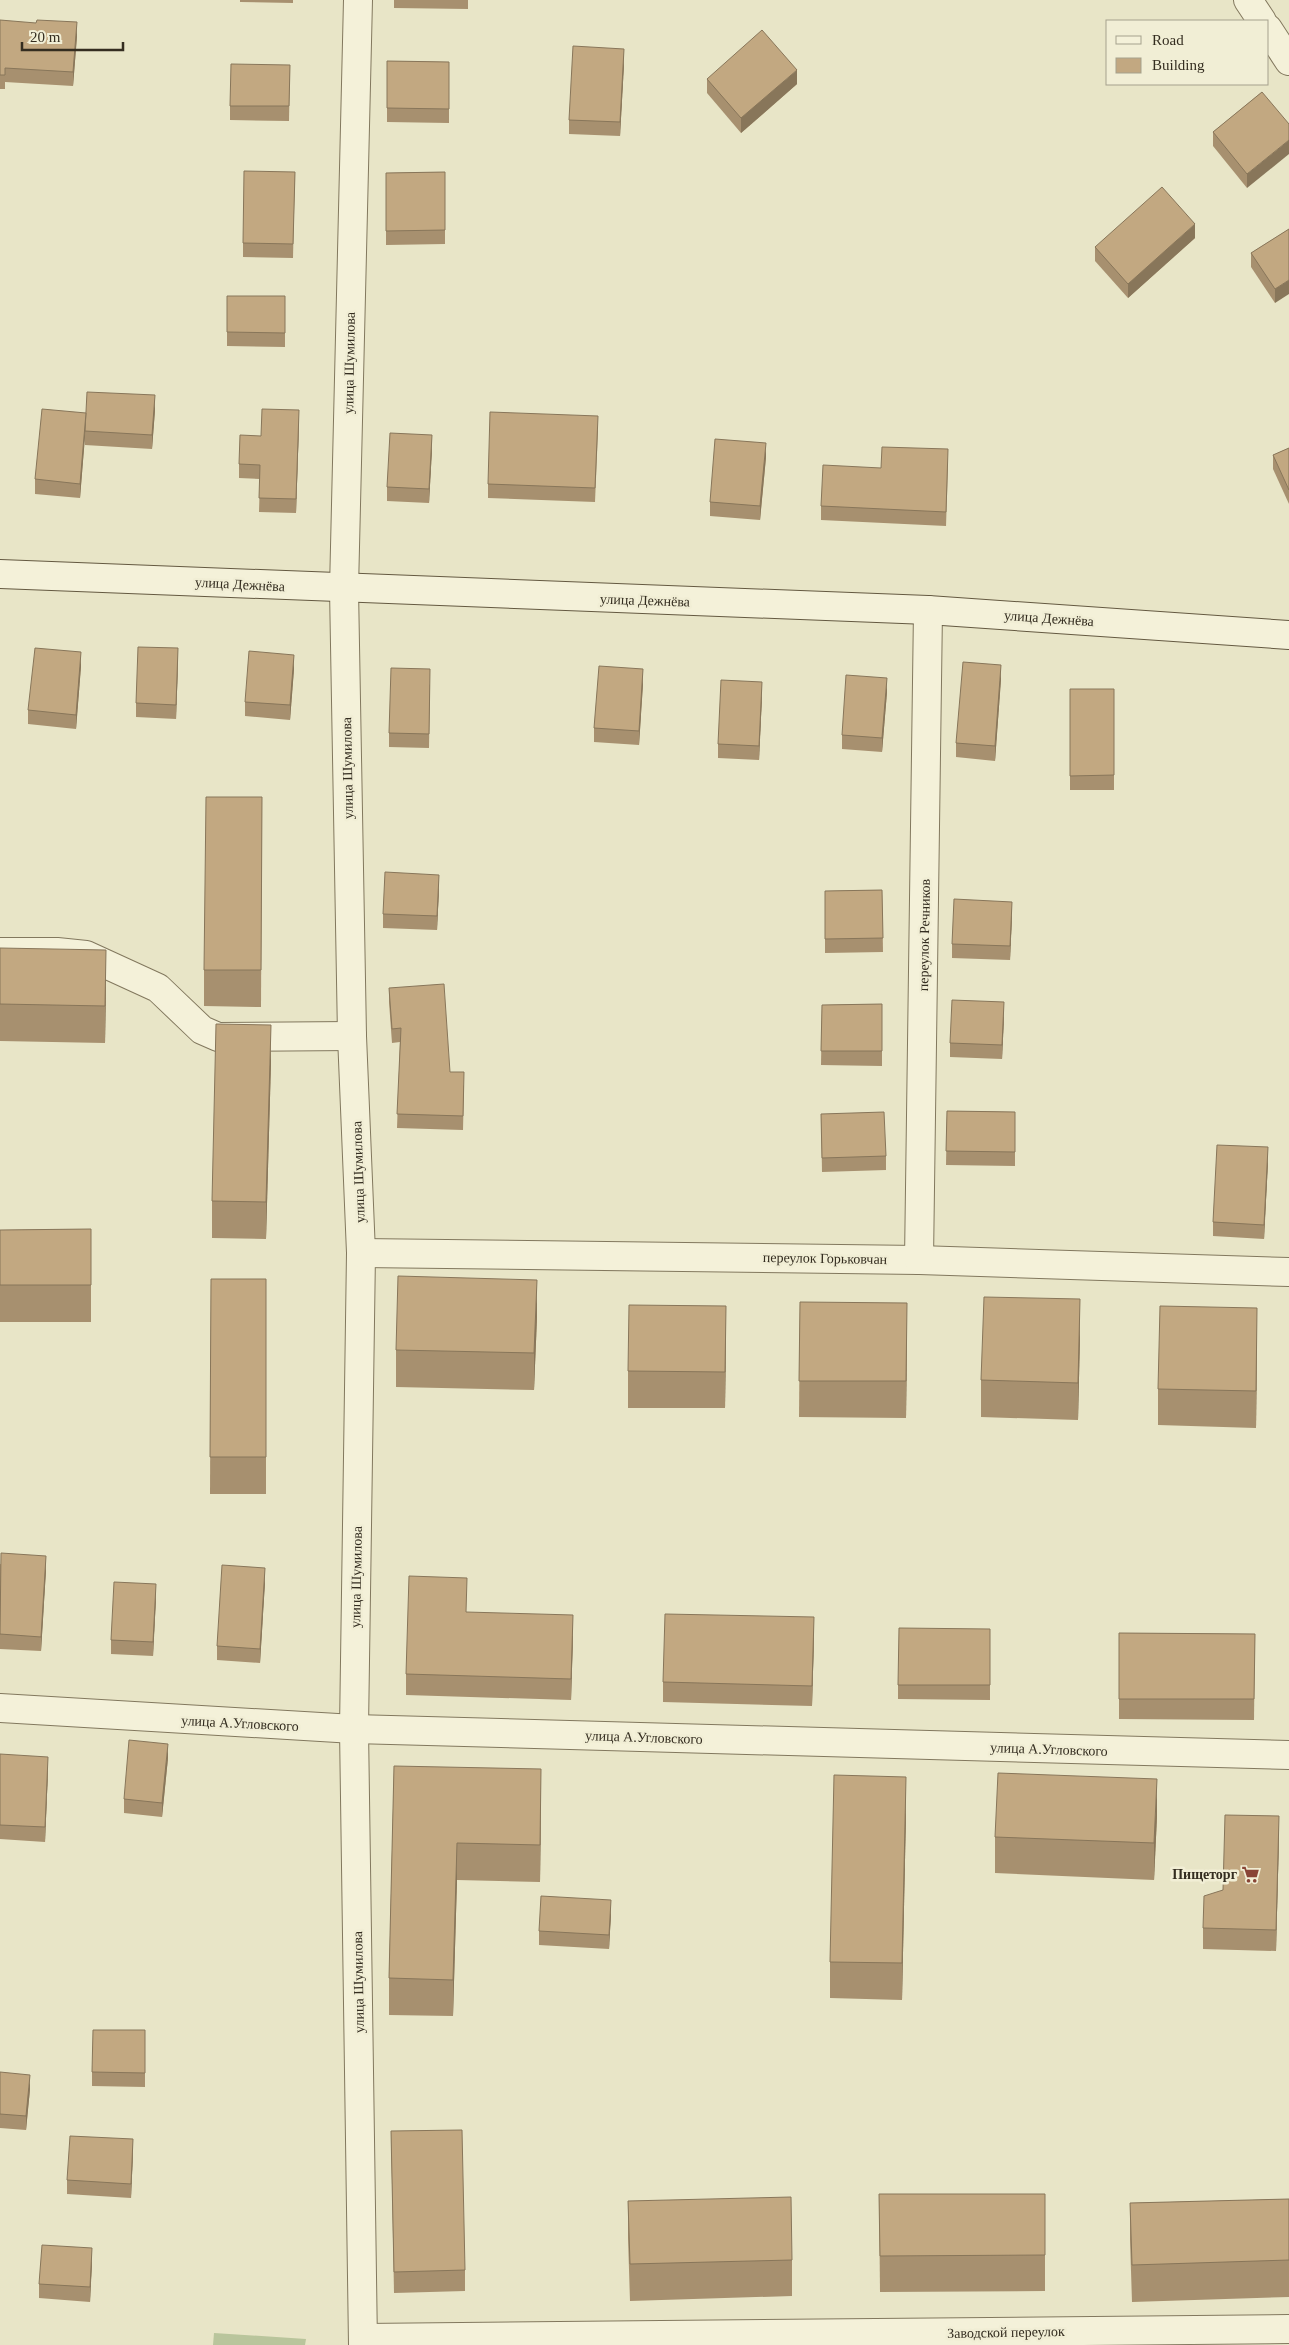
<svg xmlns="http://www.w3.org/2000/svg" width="1289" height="2345" viewBox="0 0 1289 2345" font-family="'Times New Roman',serif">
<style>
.green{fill:#b9c59c}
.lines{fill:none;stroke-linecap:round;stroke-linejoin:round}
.street-casing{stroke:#82785e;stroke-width:30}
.secondary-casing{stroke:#645941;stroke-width:30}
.street{stroke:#f4f1d9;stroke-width:28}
.secondary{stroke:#f4f1d9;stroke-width:28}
.wall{fill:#a7906f}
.shaded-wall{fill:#88765a}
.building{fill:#c2a881;stroke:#88765a}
.labels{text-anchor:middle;stroke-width:5;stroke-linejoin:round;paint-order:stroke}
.street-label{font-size:14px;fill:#342d20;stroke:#f1eed5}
.poi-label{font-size:14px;font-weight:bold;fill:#342d20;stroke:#f1eed5;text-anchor:end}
</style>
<rect width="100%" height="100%" fill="#e8e5c7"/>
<!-- green -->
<polygon class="green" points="214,2333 306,2339 305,2345 213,2345"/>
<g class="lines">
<defs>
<g id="street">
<polyline points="358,0 344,589 352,1036 361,1253 354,1729 363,2345"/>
<polyline points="1248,0 1262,21"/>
<polyline points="1268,29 1289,61"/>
<polyline points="0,952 57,952 86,955 158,988 202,1030 218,1037 352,1036"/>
<polyline points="361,1253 919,1260 1289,1272"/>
<polyline points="919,1260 928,610"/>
<polyline points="0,1708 354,1729 1289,1755"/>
<polyline points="363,2338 1289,2329"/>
</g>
<polyline id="secondary" points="0,574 928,610 1289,635"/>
</defs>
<!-- street casing -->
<use href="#street" class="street-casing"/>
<!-- secondary casing -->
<use href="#secondary" class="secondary-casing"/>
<!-- street -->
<use href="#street" class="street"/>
<!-- secondary -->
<use href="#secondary" class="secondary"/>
</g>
<!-- wall -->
<g class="wall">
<polygon points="240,0 293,0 293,3 240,2"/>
<polygon points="394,0 468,0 468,9 394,8"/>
<polygon points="0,20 77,36 73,86 5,82 5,89 0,89"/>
<polygon points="387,61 449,62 449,123 387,122"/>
<polygon points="624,64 620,136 569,134 569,120"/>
<polygon points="290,65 289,121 230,120 230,106"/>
<polygon points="707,79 797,84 741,133 707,93"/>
<polygon points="1262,92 1247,188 1213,146 1213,132"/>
<polygon points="295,172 293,258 243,257 243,243"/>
<polygon points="445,172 445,244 386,245 386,173"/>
<polygon points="1289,229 1275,303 1251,267 1251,253"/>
<polygon points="1195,238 1128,298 1095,261 1095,247"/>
<polygon points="227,296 285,296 285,347 227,346"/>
<polygon points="155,410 152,449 85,445 85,436 80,498 35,494 35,479 86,413"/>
<polygon points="299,424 296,513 259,512 260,479 239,478 239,464 261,436"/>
<polygon points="598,430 595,502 488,498 488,484"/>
<polygon points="1289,448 1289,504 1273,469 1273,455"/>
<polygon points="432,449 429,503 387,501 387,487"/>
<polygon points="766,457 760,520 710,516 710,502"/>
<polygon points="948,464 946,526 821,520 821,506 881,468"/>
<polygon points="178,663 176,719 136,717 136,703"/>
<polygon points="81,666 76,729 28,724 28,710"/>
<polygon points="294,669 290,720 245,716 245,702"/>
<polygon points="1001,679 995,761 956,757 956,743"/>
<polygon points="643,683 639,745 594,742 594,728"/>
<polygon points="430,684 429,748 389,747 389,733"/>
<rect x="1070" y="689" width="44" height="101"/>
<polygon points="887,692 882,752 842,749 842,735"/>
<polygon points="762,696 759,760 718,758 718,744"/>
<polygon points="262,797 261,1007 204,1006 204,970"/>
<polygon points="439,889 437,930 383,928 383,914"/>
<polygon points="882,890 883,952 825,953 825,891"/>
<polygon points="1012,916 1010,960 952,958 952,944"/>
<polygon points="0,948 106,987 105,1043 0,1041"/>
<polygon points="389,988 450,1072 464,1086 463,1130 397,1128 400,1042 392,1043 389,1002"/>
<polygon points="882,1004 882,1066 821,1065 822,1005"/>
<polygon points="1004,1017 1002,1059 950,1057 950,1043"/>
<polygon points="271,1062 266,1239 212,1238 212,1201"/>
<polygon points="947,1111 1015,1112 1015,1166 946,1165"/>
<polygon points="821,1114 886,1156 886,1170 822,1172"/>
<polygon points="1268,1162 1264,1239 1213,1236 1213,1222"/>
<polygon points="91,1229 91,1322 0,1322 0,1230"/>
<polygon points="211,1279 266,1279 266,1494 210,1494"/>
<polygon points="800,1302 907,1340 906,1418 799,1417"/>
<polygon points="537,1317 534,1390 396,1387 396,1350"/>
<polygon points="1080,1336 1078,1420 981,1417 981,1380"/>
<polygon points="726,1342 725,1408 628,1408 628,1371"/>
<polygon points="1257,1345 1256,1428 1158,1425 1158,1389"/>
<polygon points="0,1564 46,1570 41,1651 0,1649"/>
<polygon points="265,1582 260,1663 217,1660 217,1646"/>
<polygon points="156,1598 153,1656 111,1654 111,1640"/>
<polygon points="990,1629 990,1700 898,1699 898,1685"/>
<polygon points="1119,1633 1255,1634 1254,1720 1119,1719"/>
<polygon points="573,1636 571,1700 406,1695 406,1674"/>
<polygon points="814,1638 812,1706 663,1702 663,1682"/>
<polygon points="0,1754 48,1771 45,1842 0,1839"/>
<polygon points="168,1758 162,1817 124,1813 124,1799"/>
<polygon points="394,1766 541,1806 540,1882 457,1880 453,2016 389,2015 389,1978"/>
<polygon points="906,1813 902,2000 830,1998 830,1962"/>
<polygon points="1157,1816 1154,1880 995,1873 995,1837"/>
<polygon points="1279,1837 1276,1951 1203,1949 1203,1928 1223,1890"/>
<polygon points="611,1914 609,1949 539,1945 539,1931"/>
<polygon points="145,2030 145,2087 92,2086 92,2072"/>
<polygon points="0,2072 30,2089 26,2130 0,2128"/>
<polygon points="391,2131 465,2270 465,2291 394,2293"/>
<polygon points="133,2153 131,2198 67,2194 67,2180"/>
<polygon points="879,2194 1045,2194 1045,2291 880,2292"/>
<polygon points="1289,2199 1289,2297 1132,2302 1130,2240 1130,2203"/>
<polygon points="628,2201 792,2260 792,2296 630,2301 628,2238"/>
<polygon points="92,2262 90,2302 39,2298 39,2284"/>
</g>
<!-- shaded-wall -->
<g class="shaded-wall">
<polygon points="77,22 77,36 73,86 73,72"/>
<polygon points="624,49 624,64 620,136 620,122"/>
<polygon points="797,70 797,84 741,133 741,118"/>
<polygon points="1289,140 1289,154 1247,188 1247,174"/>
<polygon points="1195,224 1195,238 1128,298 1128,284"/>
<polygon points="1289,280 1289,294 1275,303 1275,289"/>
<polygon points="155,395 155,410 152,449 152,435"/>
<polygon points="299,410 299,424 296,513 296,499"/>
<polygon points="86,413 85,436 80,498 80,484"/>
<polygon points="432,435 432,449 429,503 429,489"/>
<polygon points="766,443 766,457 760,520 760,506"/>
<polygon points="178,648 178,663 176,719 176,705"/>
<polygon points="81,652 81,666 76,729 76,715"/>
<polygon points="294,655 294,669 290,720 290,705"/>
<polygon points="1001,665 1001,679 995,761 995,746"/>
<polygon points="643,669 643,683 639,745 639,731"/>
<polygon points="887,678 887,692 882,752 882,738"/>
<polygon points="762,682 762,696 759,760 759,746"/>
<polygon points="439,875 439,889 437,930 437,916"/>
<polygon points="1012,902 1012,916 1010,960 1010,946"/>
<polygon points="106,950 106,987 105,1043 105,1006"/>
<polygon points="1004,1002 1004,1017 1002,1059 1002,1045"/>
<polygon points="271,1025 271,1062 266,1239 266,1202"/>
<polygon points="1268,1147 1268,1162 1264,1239 1264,1225"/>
<polygon points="537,1280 537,1317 534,1390 534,1353"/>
<polygon points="1080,1299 1080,1336 1078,1420 1078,1383"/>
<polygon points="907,1303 907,1340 906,1418 906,1381"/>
<polygon points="726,1306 726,1342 725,1408 725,1372"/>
<polygon points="1257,1308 1257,1345 1256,1428 1256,1391"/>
<polygon points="46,1556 46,1570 41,1651 41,1637"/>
<polygon points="265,1568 265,1582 260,1663 260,1649"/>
<polygon points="156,1584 156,1598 153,1656 153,1642"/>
<polygon points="573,1615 573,1636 571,1700 571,1679"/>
<polygon points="814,1617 814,1638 812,1706 812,1686"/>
<polygon points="168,1744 168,1758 162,1817 162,1803"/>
<polygon points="48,1757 48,1771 45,1842 45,1827"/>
<polygon points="541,1769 541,1806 540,1882 540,1845"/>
<polygon points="906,1777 906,1813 902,2000 902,1963"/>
<polygon points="1157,1779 1157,1816 1154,1880 1154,1843"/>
<polygon points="1279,1816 1279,1837 1276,1951 1276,1930"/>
<polygon points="457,1843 457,1880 453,2016 453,1980"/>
<polygon points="611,1900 611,1914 609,1949 609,1935"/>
<polygon points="30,2075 30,2089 26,2130 26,2116"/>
<polygon points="133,2139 133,2153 131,2198 131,2184"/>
<polygon points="92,2248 92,2262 90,2302 90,2287"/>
</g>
<!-- building -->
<g class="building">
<polygon points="0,20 36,23 37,20 77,22 73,72 5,68 5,75 0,75"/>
<polygon points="762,30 797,70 741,118 707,79"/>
<polygon points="573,46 624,49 620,122 569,120"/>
<polygon points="387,61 449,62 449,109 387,108"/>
<polygon points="231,64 290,65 289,106 230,106"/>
<polygon points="1262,92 1289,124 1289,140 1247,174 1213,132"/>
<polygon points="244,171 295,172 293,244 243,243"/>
<polygon points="445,172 445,230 386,231 386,173"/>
<polygon points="1162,187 1195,224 1128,284 1095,247"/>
<polygon points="1289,229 1289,280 1275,289 1251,253"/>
<polygon points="227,296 285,296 285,333 227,332"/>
<polygon points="87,392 155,395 152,435 85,431"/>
<polygon points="42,409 86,413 80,484 35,479"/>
<polygon points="262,409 299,410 296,499 259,498 260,465 239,464 240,435 261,436"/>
<polygon points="490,412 598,416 595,488 488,484"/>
<polygon points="390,433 432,435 429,489 387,487"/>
<polygon points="715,439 766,443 760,506 710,502"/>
<polygon points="882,447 948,449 946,512 821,506 823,465 881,468"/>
<polygon points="1289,448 1289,490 1273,455"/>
<polygon points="138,647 178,648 176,705 136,703"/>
<polygon points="35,648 81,652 76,715 28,710"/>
<polygon points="249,651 294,655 290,705 245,702"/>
<polygon points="963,662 1001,665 995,746 956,743"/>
<polygon points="599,666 643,669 639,731 594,728"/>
<polygon points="391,668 430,669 429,734 389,733"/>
<polygon points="846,675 887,678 882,738 842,735"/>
<polygon points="721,680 762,682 759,746 718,744"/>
<polygon points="1070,689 1114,689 1114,775 1070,776"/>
<polygon points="206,797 262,797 261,970 204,970"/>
<polygon points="385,872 439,875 437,916 383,914"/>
<polygon points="882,890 883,938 825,939 825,891"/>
<polygon points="954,899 1012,902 1010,946 952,944"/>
<polygon points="0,948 106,950 105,1006 0,1004"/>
<polygon points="444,984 450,1072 464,1072 463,1116 397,1114 401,1028 392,1029 389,988"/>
<polygon points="952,1000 1004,1002 1002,1045 950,1043"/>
<polygon points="882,1004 882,1051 821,1051 822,1005"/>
<polygon points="216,1024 271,1025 266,1202 212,1201"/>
<polygon points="947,1111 1015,1112 1015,1152 946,1151"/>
<polygon points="884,1112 886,1156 822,1158 821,1114"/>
<polygon points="1217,1145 1268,1147 1264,1225 1213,1222"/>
<polygon points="91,1229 91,1285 0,1285 0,1230"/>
<polygon points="398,1276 537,1280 534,1353 396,1350"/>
<polygon points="211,1279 266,1279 266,1457 210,1457"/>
<polygon points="984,1297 1080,1299 1078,1383 981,1380"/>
<polygon points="800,1302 907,1303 906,1381 799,1381"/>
<polygon points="629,1305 726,1306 725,1372 628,1371"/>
<polygon points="1160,1306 1257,1308 1256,1391 1158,1389"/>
<polygon points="1,1553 46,1556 41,1637 0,1634"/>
<polygon points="222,1565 265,1568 260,1649 217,1646"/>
<polygon points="409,1576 467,1578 466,1612 573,1615 571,1679 406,1674"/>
<polygon points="114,1582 156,1584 153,1642 111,1640"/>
<polygon points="665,1614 814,1617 812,1686 663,1682"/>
<polygon points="899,1628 990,1629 990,1685 898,1685"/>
<polygon points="1119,1633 1255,1634 1254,1699 1119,1699"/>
<polygon points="129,1740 168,1744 162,1803 124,1799"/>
<polygon points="0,1754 48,1757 45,1827 0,1825"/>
<polygon points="394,1766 541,1769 540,1845 457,1843 453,1980 389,1978"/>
<polygon points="998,1773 1157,1779 1154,1843 995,1837"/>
<polygon points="834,1775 906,1777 902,1963 830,1962"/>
<polygon points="1225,1815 1279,1816 1276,1930 1203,1928 1204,1896 1223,1890"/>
<polygon points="541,1896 611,1900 609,1935 539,1931"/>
<polygon points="93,2030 145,2030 145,2073 92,2072"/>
<polygon points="0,2072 30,2075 26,2116 0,2114"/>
<polygon points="462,2130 465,2270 394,2272 391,2131"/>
<polygon points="70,2136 133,2139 131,2184 67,2180"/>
<polygon points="879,2194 1045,2194 1045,2255 880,2256"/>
<polygon points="791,2197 792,2260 630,2264 628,2201"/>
<polygon points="1289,2199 1289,2260 1132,2265 1130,2203"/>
<polygon points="42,2245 92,2248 90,2287 39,2284"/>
</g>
<!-- icons -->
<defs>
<symbol id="supermarket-bare" viewBox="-9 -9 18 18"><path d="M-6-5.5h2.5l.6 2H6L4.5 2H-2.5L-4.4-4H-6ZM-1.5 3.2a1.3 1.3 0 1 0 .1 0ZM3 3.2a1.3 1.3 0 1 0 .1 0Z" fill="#894536" stroke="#f1eed5" stroke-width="2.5" paint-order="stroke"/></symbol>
</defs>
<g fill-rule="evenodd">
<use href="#supermarket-bare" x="1238" y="1862" width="25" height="25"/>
</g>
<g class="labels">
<!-- street labels -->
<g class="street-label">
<text transform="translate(349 363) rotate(-89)" y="5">улица Шумилова</text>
<text transform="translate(240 584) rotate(3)" y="5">улица Дежнёва</text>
<text transform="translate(645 600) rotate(2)" y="5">улица Дежнёва</text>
<text transform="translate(1049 618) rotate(4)" y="5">улица Дежнёва</text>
<text transform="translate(347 768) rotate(-91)" y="5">улица Шумилова</text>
<text transform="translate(924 935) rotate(-89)" y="5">переулок Речников</text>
<text transform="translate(358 1172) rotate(-92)" y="5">улица Шумилова</text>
<text transform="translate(825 1258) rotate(1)" y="5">переулок Горьковчан</text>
<text transform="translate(356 1577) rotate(-89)" y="5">улица Шумилова</text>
<text transform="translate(240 1723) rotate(3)" y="5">улица А.Угловского</text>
<text transform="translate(644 1737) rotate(2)" y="5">улица А.Угловского</text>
<text transform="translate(1049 1749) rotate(2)" y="5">улица А.Угловского</text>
<text transform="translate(358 1982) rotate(-91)" y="5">улица Шумилова</text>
<text transform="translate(1006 2332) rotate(-1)" y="5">Заводской переулок</text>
</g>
<!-- poi labels -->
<g class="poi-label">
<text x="1237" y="1879">Пищеторг</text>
</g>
</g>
<!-- legend -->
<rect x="1106" y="20" width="162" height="65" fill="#f1eed5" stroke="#a5a18d"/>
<rect x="1116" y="36" width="25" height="8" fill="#f4f1d9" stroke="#a5a18d"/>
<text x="1152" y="45" font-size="15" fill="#342d20">Road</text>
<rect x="1116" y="58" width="25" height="15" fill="#c2a881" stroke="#a5a18d"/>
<text x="1152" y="70" font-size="15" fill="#342d20">Building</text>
<!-- scale -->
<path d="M22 42v8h101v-8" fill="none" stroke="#342d20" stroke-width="2.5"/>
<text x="30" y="42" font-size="15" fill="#342d20" stroke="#f1eed5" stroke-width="4" paint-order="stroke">20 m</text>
</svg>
